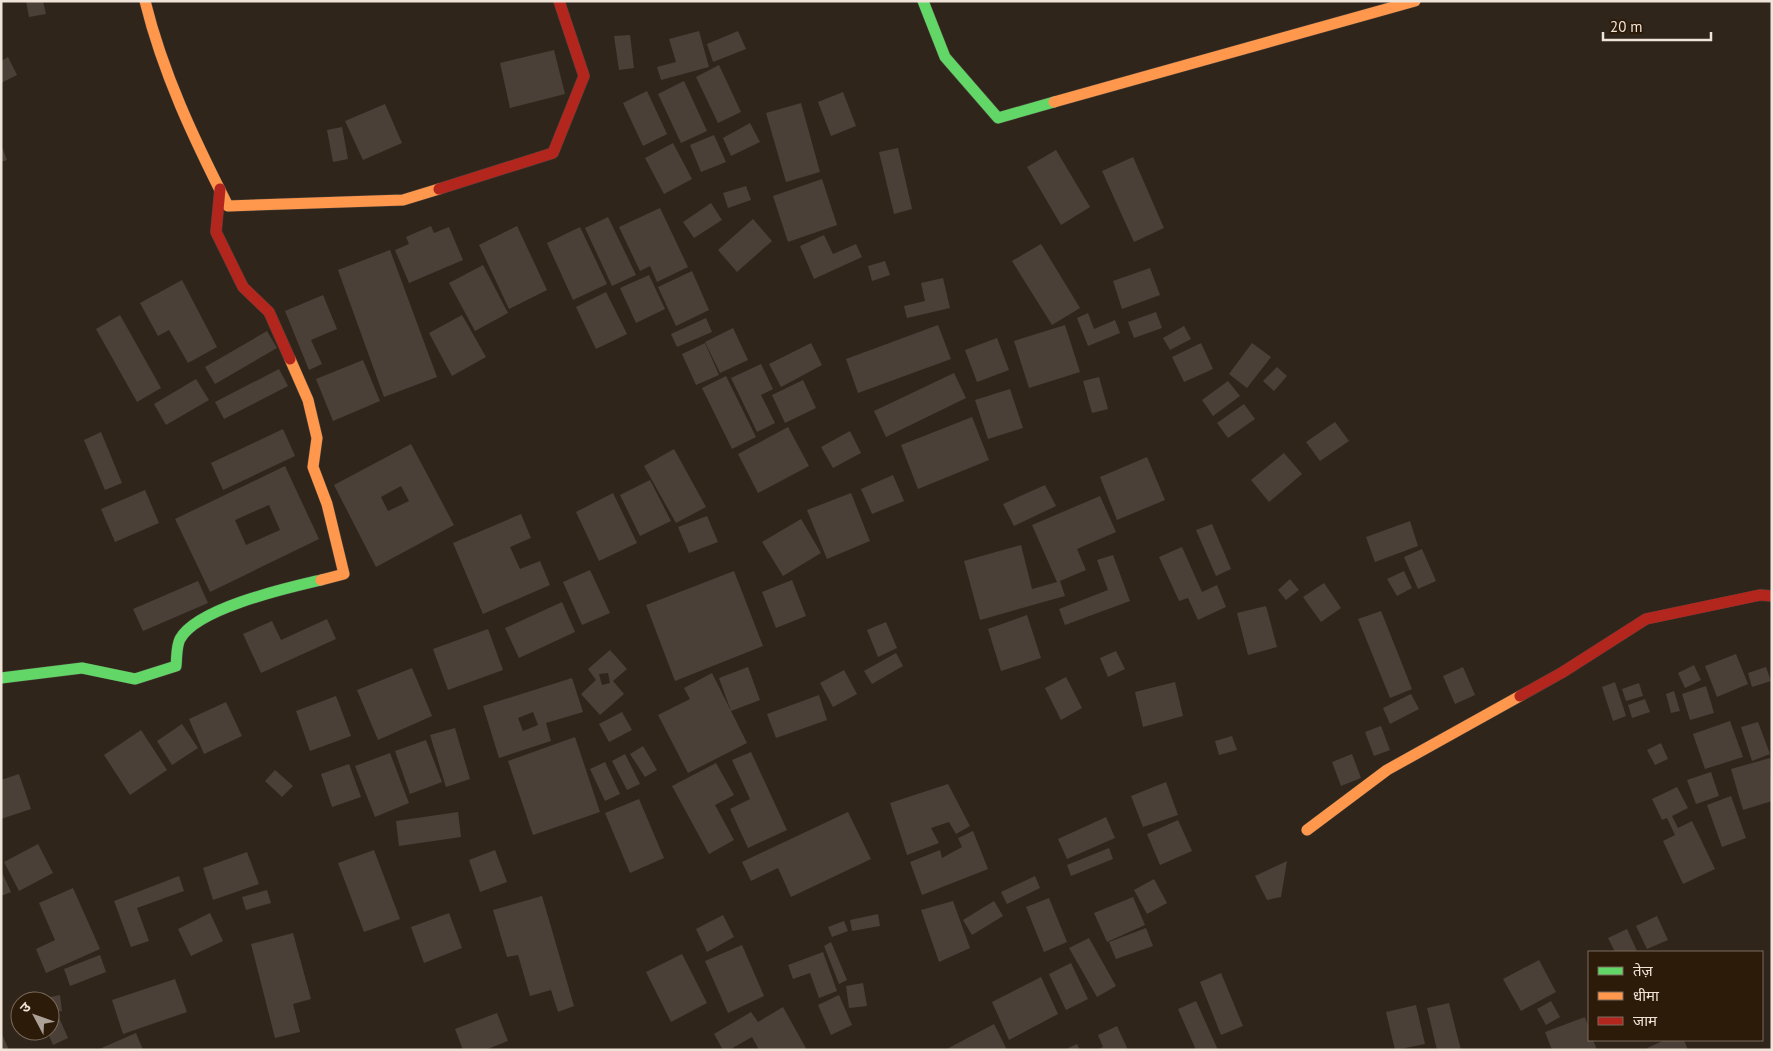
<svg xmlns="http://www.w3.org/2000/svg" width="1773" height="1051" viewBox="0 0 1773 1051" font-family="'PT Sans','Noto Sans Devanagari',sans-serif">
<style>
.building{fill:#4a4037;fill-rule:evenodd}
.lines{fill:none;stroke-linecap:round;stroke-linejoin:round}
.fast-casing{stroke:#4a413a;stroke-width:12}
.slow-casing{stroke:#4a413a;stroke-width:12}
.jam-casing{stroke:#4a413a;stroke-width:12}
.fast{stroke:#63d668;stroke-width:11}
.slow{stroke:#ff974d;stroke-width:11}
.jam{stroke:#b3261e;stroke-width:11}
</style>
<rect width="100%" height="100%" fill="#2f251b"/>
<!-- building -->
<g class="building">
<polygon points="26,1 43,1 46,14 29,17"/>
<polygon points="699,31 709,67 661,80 657,67 676,62 669,39"/>
<polygon points="738,31 746,49 713,62 707,44"/>
<polygon points="630,35 634,68 619,70 614,36"/>
<polygon points="554,50 565,94 510,108 500,63"/>
<polygon points="8,57 17,75 1,83 1,61"/>
<polygon points="719,65 741,112 718,123 696,77"/>
<polygon points="684,81 707,131 681,143 658,94"/>
<polygon points="647,91 667,134 643,146 623,103"/>
<polygon points="843,92 856,126 831,136 818,102"/>
<polygon points="801,103 820,172 786,182 766,113"/>
<polygon points="385,104 402,143 363,160 345,121"/>
<polygon points="750,123 760,142 731,156 723,138"/>
<polygon points="342,127 348,159 333,162 327,130"/>
<polygon points="714,135 726,162 701,172 690,145"/>
<polygon points="673,143 692,179 664,194 645,158"/>
<polygon points="1,144 7,160 1,162"/>
<polygon points="898,148 912,209 894,214 879,152"/>
<polygon points="1056,150 1090,207 1061,225 1027,167"/>
<polygon points="1133,157 1164,228 1134,242 1102,171"/>
<polygon points="822,179 837,225 788,242 773,196"/>
<polygon points="746,186 751,200 728,208 723,193"/>
<polygon points="711,203 722,220 694,238 683,222"/>
<polygon points="660,208 688,267 657,282 650,266 640,271 619,227"/>
<polygon points="608,217 636,275 612,286 585,228"/>
<polygon points="753,219 772,241 737,272 718,250"/>
<polygon points="431,226 434,233 449,227 463,260 409,283 395,250 409,244 406,237"/>
<polygon points="517,226 547,290 509,309 479,245"/>
<polygon points="580,227 607,284 573,300 547,243"/>
<polygon points="824,235 833,254 856,244 862,257 814,279 800,246"/>
<polygon points="1041,244 1080,308 1052,325 1012,261"/>
<polygon points="390,250 437,377 384,397 338,270"/>
<polygon points="885,261 890,275 872,281 868,266"/>
<polygon points="483,265 508,313 475,331 449,283"/>
<polygon points="1150,268 1160,295 1122,309 1113,281"/>
<polygon points="692,271 709,310 676,326 658,287"/>
<polygon points="649,275 665,309 636,323 620,288"/>
<polygon points="943,278 950,308 907,318 904,306 925,301 921,283"/>
<polygon points="182,280 217,347 188,363 169,330 158,336 140,303"/>
<polygon points="606,292 627,334 596,349 576,307"/>
<polygon points="323,295 337,329 311,340 322,364 309,370 285,311"/>
<polygon points="1156,312 1162,328 1134,338 1128,322"/>
<polygon points="1088,313 1094,329 1115,320 1120,333 1088,346 1077,318"/>
<polygon points="120,315 161,388 137,402 96,329"/>
<polygon points="462,315 486,357 452,376 429,333"/>
<polygon points="706,318 712,332 677,347 671,334"/>
<polygon points="938,325 951,359 858,393 846,359"/>
<polygon points="1065,325 1080,372 1029,388 1014,341"/>
<polygon points="1184,326 1191,339 1170,350 1163,338"/>
<polygon points="733,328 748,360 720,373 705,342"/>
<polygon points="267,331 277,348 215,384 205,367"/>
<polygon points="997,338 1009,370 977,382 965,350"/>
<polygon points="705,343 719,375 696,385 682,354"/>
<polygon points="811,343 822,365 781,387 769,364"/>
<polygon points="1201,343 1213,369 1184,382 1172,357"/>
<polygon points="1252,343 1271,357 1247,388 1229,374"/>
<polygon points="363,360 380,401 333,421 316,379"/>
<polygon points="761,364 773,389 761,395 775,423 757,432 731,378"/>
<polygon points="1277,367 1287,376 1274,391 1263,381"/>
<polygon points="279,369 288,386 224,419 215,402"/>
<polygon points="954,373 966,398 886,437 874,411"/>
<polygon points="726,376 756,437 732,449 702,388"/>
<polygon points="1099,377 1108,409 1092,413 1083,381"/>
<polygon points="196,379 209,400 166,425 154,404"/>
<polygon points="803,380 816,408 785,423 772,395"/>
<polygon points="1228,381 1240,396 1213,416 1202,400"/>
<polygon points="1010,389 1023,428 988,439 975,400"/>
<polygon points="1244,404 1255,419 1228,438 1217,423"/>
<polygon points="972,417 989,460 918,489 901,445"/>
<polygon points="1335,422 1349,441 1320,461 1306,442"/>
<polygon points="788,427 809,466 758,493 738,454"/>
<polygon points="283,429 295,456 223,490 211,463"/>
<polygon points="850,431 861,453 833,468 821,447"/>
<polygon points="101,432 122,483 105,490 84,440"/>
<path d="M411,444L454,525L376,567L334,485ZM401,486L409,501L388,511L381,497Z"/>
<polygon points="674,449 706,507 676,523 644,466"/>
<polygon points="1284,453 1302,474 1269,502 1251,480"/>
<polygon points="1147,457 1165,500 1117,520 1100,477"/>
<path d="M285,466L319,539L210,592L175,519ZM269,505L280,530L246,545L235,520Z"/>
<polygon points="893,475 904,501 872,514 861,489"/>
<polygon points="650,480 671,521 640,536 620,495"/>
<polygon points="1045,485 1056,506 1014,526 1003,504"/>
<polygon points="145,490 159,523 115,542 101,509"/>
<polygon points="613,493 637,543 599,561 576,512"/>
<polygon points="851,493 870,541 827,559 807,510"/>
<polygon points="1100,496 1116,532 1077,549 1086,570 1060,581 1065,596 980,620 964,561 1021,545 1032,589 1057,582 1032,525"/>
<polygon points="521,514 531,538 510,547 520,569 540,561 550,585 483,614 453,543"/>
<polygon points="707,516 718,542 689,553 678,527"/>
<polygon points="801,519 821,553 783,576 762,542"/>
<polygon points="1410,521 1418,546 1375,562 1366,537"/>
<polygon points="1212,524 1231,569 1216,576 1196,530"/>
<polygon points="1182,547 1202,592 1217,585 1226,607 1198,620 1188,598 1179,601 1159,557"/>
<polygon points="1422,549 1436,581 1418,589 1404,557"/>
<polygon points="1113,555 1130,601 1065,625 1059,609 1108,590 1097,560"/>
<polygon points="590,570 610,613 582,625 563,582"/>
<polygon points="734,571 763,646 675,681 646,605"/>
<polygon points="1404,571 1412,588 1397,596 1387,579"/>
<polygon points="1290,579 1299,590 1286,600 1278,590"/>
<polygon points="792,580 806,616 776,628 762,592"/>
<polygon points="198,581 208,603 143,631 133,609"/>
<polygon points="1324,583 1341,608 1321,622 1303,597"/>
<polygon points="562,602 575,632 519,658 505,628"/>
<polygon points="1266,606 1277,647 1248,655 1237,613"/>
<polygon points="1381,611 1412,689 1390,698 1358,619"/>
<polygon points="1027,615 1041,658 1001,671 988,629"/>
<polygon points="327,619 336,639 261,673 243,634 272,621 281,640"/>
<polygon points="886,622 897,648 878,657 867,630"/>
<polygon points="488,629 503,670 448,690 433,649"/>
<path d="M610,650L627,669L613,681L624,694L600,715L581,694L596,680L588,669ZM608,673L610,683L602,685L599,674Z"/>
<polygon points="1116,651 1125,669 1108,677 1100,658"/>
<polygon points="896,653 903,666 872,684 864,671"/>
<polygon points="1736,654 1748,684 1717,697 1705,666"/>
<polygon points="1694,665 1701,680 1685,688 1678,673"/>
<polygon points="748,667 760,700 731,711 719,678"/>
<polygon points="1463,667 1475,695 1455,704 1443,676"/>
<polygon points="1766,667 1771,681 1752,687 1748,673"/>
<polygon points="412,668 432,716 378,740 357,690"/>
<polygon points="844,670 857,694 833,707 820,683"/>
<polygon points="712,673 747,743 688,773 658,715 690,699 684,688"/>
<polygon points="1066,677 1082,708 1061,720 1045,688"/>
<path d="M572,678L583,712L546,723L551,741L499,758L483,706ZM533,712L538,725L523,731L518,718Z"/>
<polygon points="1175,682 1183,716 1143,727 1135,692"/>
<polygon points="1615,682 1626,716 1613,721 1602,687"/>
<polygon points="1639,683 1643,696 1626,701 1622,689"/>
<polygon points="1706,686 1714,713 1690,720 1682,694"/>
<polygon points="1674,691 1680,711 1671,713 1666,694"/>
<polygon points="1411,694 1419,709 1390,724 1383,708"/>
<polygon points="819,695 827,720 776,738 767,714"/>
<polygon points="336,696 351,736 310,751 296,711"/>
<polygon points="1645,699 1650,712 1632,718 1628,705"/>
<polygon points="226,702 242,736 204,754 189,719"/>
<polygon points="622,712 632,730 609,742 599,724"/>
<polygon points="1730,721 1743,757 1705,769 1693,734"/>
<polygon points="1758,722 1770,754 1752,761 1741,727"/>
<polygon points="182,724 198,748 172,765 157,741"/>
<polygon points="1381,726 1390,750 1374,756 1365,732"/>
<polygon points="455,728 470,779 446,787 430,735"/>
<polygon points="141,730 167,770 130,795 104,755"/>
<polygon points="1232,736 1237,750 1219,755 1215,741"/>
<polygon points="575,737 600,812 533,835 508,761"/>
<polygon points="426,740 442,782 410,794 395,751"/>
<polygon points="1661,743 1668,759 1655,765 1647,750"/>
<polygon points="643,746 657,770 645,777 630,754"/>
<polygon points="751,752 787,830 748,848 730,809 750,799 732,760"/>
<polygon points="390,753 409,803 375,817 355,766"/>
<polygon points="625,754 640,784 627,790 612,761"/>
<polygon points="1352,754 1361,778 1341,786 1332,762"/>
<polygon points="1770,758 1772,801 1743,810 1731,769"/>
<polygon points="605,762 620,794 605,801 590,769"/>
<polygon points="716,763 734,795 715,805 734,840 709,854 672,786"/>
<polygon points="349,764 361,797 332,807 321,774"/>
<polygon points="275,770 293,786 282,797 265,781"/>
<polygon points="1711,772 1719,796 1696,804 1687,780"/>
<polygon points="19,774 31,809 1,819 1,780"/>
<polygon points="1166,782 1178,815 1143,827 1131,796"/>
<polygon points="948,784 970,826 956,834 949,822 931,828 939,843 907,855 890,803"/>
<polygon points="1677,787 1688,808 1672,816 1678,828 1692,821 1715,869 1683,884 1663,841 1675,835 1667,818 1662,820 1652,799"/>
<polygon points="1731,796 1746,838 1722,847 1707,805"/>
<polygon points="639,799 664,858 630,873 605,813"/>
<polygon points="458,812 461,837 399,846 396,821"/>
<polygon points="848,812 871,859 791,897 778,868 751,881 742,862"/>
<polygon points="1106,817 1115,838 1067,859 1058,839"/>
<polygon points="1178,820 1192,851 1160,865 1147,834"/>
<polygon points="973,831 988,869 922,895 910,862 940,850 942,858 962,847 958,838"/>
<polygon points="38,844 53,873 19,891 4,862"/>
<polygon points="1109,848 1113,859 1071,876 1067,865"/>
<polygon points="374,850 400,919 364,932 338,863"/>
<polygon points="495,850 507,882 480,892 469,860"/>
<polygon points="247,852 259,884 213,900 203,868"/>
<polygon points="1287,861 1281,897 1267,900 1255,876"/>
<polygon points="1,870 11,892 1,896"/>
<polygon points="179,876 184,891 137,908 149,941 131,947 114,901"/>
<polygon points="1035,876 1040,888 1007,904 1001,892"/>
<polygon points="1154,879 1167,903 1147,914 1134,890"/>
<polygon points="73,888 100,949 46,973 36,949 55,940 39,903"/>
<polygon points="267,890 271,903 246,910 242,897"/>
<polygon points="542,896 574,1006 558,1012 551,990 530,996 518,955 507,957 493,910"/>
<polygon points="1133,897 1145,925 1107,942 1094,913"/>
<polygon points="1049,898 1067,942 1044,952 1026,907"/>
<polygon points="953,901 970,948 939,962 921,910"/>
<polygon points="994,901 1003,916 972,935 963,920"/>
<polygon points="210,913 223,941 191,956 178,929"/>
<polygon points="449,913 462,948 424,963 411,927"/>
<polygon points="878,914 880,926 852,931 850,920"/>
<polygon points="723,915 734,937 707,952 696,929"/>
<polygon points="1657,916 1668,940 1647,949 1636,926"/>
<polygon points="844,921 848,931 832,937 828,927"/>
<polygon points="1146,928 1153,946 1116,959 1109,942"/>
<polygon points="1627,929 1637,951 1615,952 1608,938"/>
<polygon points="293,933 311,999 293,1004 300,1032 275,1038 251,944"/>
<polygon points="1089,938 1116,986 1097,997 1069,948"/>
<polygon points="831,942 847,980 839,984 824,946"/>
<polygon points="742,945 764,996 728,1013 705,961"/>
<polygon points="823,952 837,991 819,998 810,973 793,979 788,965"/>
<polygon points="682,954 707,1003 671,1022 646,972"/>
<polygon points="100,955 106,972 70,986 64,969"/>
<polygon points="1539,960 1556,992 1521,1011 1503,979"/>
<polygon points="1071,963 1088,999 1066,1010 1049,974"/>
<polygon points="1221,973 1243,1026 1221,1035 1200,982"/>
<polygon points="1041,977 1058,1014 1009,1040 992,1002"/>
<polygon points="175,979 187,1012 123,1034 112,1000"/>
<polygon points="863,983 867,1006 849,1008 846,986"/>
<polygon points="60,995 62,1011 50,1013 50,1001 32,1001"/>
<polygon points="839,995 852,1025 831,1035 818,1005"/>
<polygon points="1196,1001 1218,1050 1196,1050 1178,1009"/>
<polygon points="1551,1001 1560,1017 1546,1025 1537,1009"/>
<polygon points="1449,1003 1461,1050 1437,1050 1427,1008"/>
<polygon points="1416,1005 1425,1044 1395,1050 1386,1012"/>
<polygon points="783,1007 807,1050 759,1050 752,1037 729,1050 723,1050 714,1034 751,1012 758,1022"/>
<polygon points="497,1013 508,1041 485,1050 463,1050 455,1029"/>
<polygon points="58,1015 68,1038 53,1045 47,1031 50,1031 50,1019"/>
<polygon points="1585,1017 1589,1029 1589,1040 1593,1040 1597,1050 1552,1050 1545,1032"/>
<polygon points="994,1024 1007,1050 945,1050"/>
<polygon points="1117,1026 1128,1050 1096,1050 1103,1047 1098,1035"/>
<polygon points="1,1032 9,1050 1,1050"/>
<polygon points="136,1033 143,1050 97,1050"/>
<polygon points="1665,1040 1684,1040 1688,1050 1648,1050 1647,1048"/>
<polygon points="1077,1044 1080,1050 1064,1050"/>
</g>
<g class="lines">
<defs>
<g id="fast">
<polyline points="923,1 945,57 998,118 1054,102"/>
<path d="M1,678L82,668L135,679L176,666C177,658 176,647 180,639C197,608 287,588 321,580"/>
</g>
<g id="slow">
<path d="M145,1C163,74 194,139 228,206L403,200L439,189"/>
<polyline points="1054,102 1415,1"/>
<polyline points="290,359 308,400 317,438 313,467 327,504 344,574 321,580"/>
<polyline points="1307,830 1387,770 1520,696"/>
</g>
<g id="jam">
<polyline points="220,189 216,232 243,287 269,312 290,359"/>
<polyline points="439,189 553,153 584,76 559,1"/>
<polyline points="1520,696 1563,672 1646,619 1760,595 1772,596"/>
</g>
</defs>
<!-- fast casing -->
<use href="#fast" class="fast-casing"/>
<!-- slow casing -->
<use href="#slow" class="slow-casing"/>
<!-- jam casing -->
<use href="#jam" class="jam-casing"/>
<!-- fast -->
<use href="#fast" class="fast"/>
<!-- slow -->
<use href="#slow" class="slow"/>
<!-- jam -->
<use href="#jam" class="jam"/>
</g>
<!-- border -->
<rect width="1773" height="1051" fill="none" stroke="#f0e4d9" stroke-width="5"/>
<!-- legend -->
<rect x="1588" y="951" width="175" height="90" fill="#2d1b0a" stroke="#7b6b5d"/>
<rect x="1598" y="967" width="25" height="8" fill="#63d668" stroke="#7b6b5d"/>
<text x="1633" y="976" font-size="15" fill="#f0e4d9">तेज़</text>
<rect x="1598" y="992" width="25" height="8" fill="#ff974d" stroke="#7b6b5d"/>
<text x="1633" y="1001" font-size="15" fill="#f0e4d9">धीमा</text>
<rect x="1598" y="1017" width="25" height="8" fill="#b3261e" stroke="#7b6b5d"/>
<text x="1633" y="1026" font-size="15" fill="#f0e4d9">जाम</text>
<!-- north arrow -->
<g transform="translate(35 1016) rotate(311)"><circle r="24" fill="#2d1b0a" stroke="#7b6b5d"/>
<path d="M0-4L9 19L0 12L-9 19Z" fill="#aca196"/>
<text y="-8" font-size="14" font-weight="bold" text-anchor="middle" fill="#f0e4d9">उ</text>
</g>
<!-- scale -->
<path d="M1603 32v8h108v-8" fill="none" stroke="#f0e4d9" stroke-width="2.5"/>
<text x="1610" y="32" font-size="15" fill="#f0e4d9" stroke="#2d1b0a" stroke-width="4" paint-order="stroke">20 m</text>
</svg>
